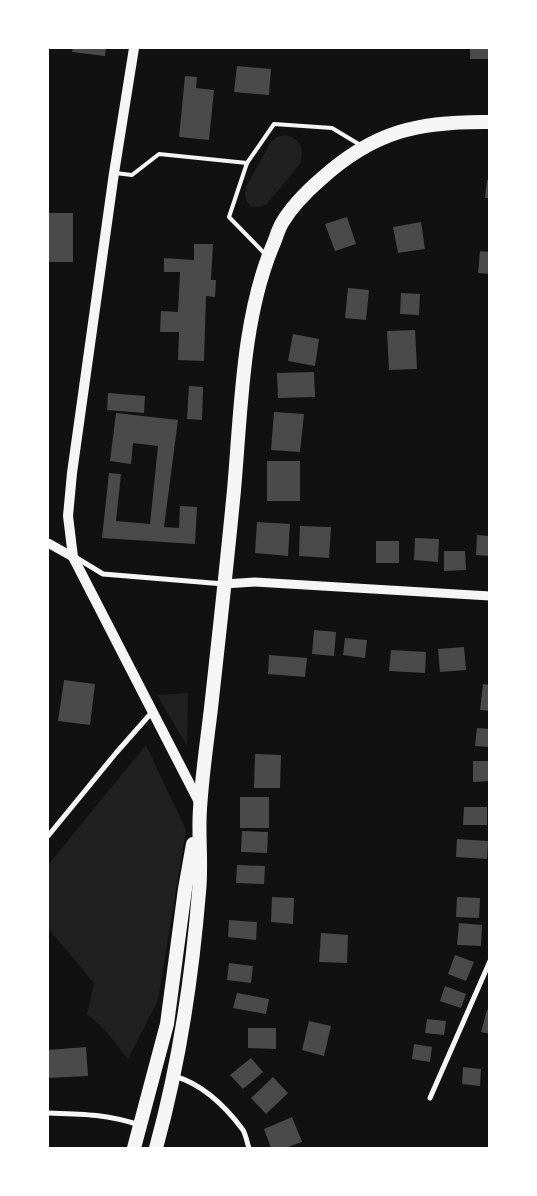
<svg xmlns="http://www.w3.org/2000/svg" width="537" height="1196" viewBox="0 0 537 1196" font-family="'PT Sans Narrow',sans-serif">
<style>
.green{fill:#202020}
.building{fill:#4a4a4a}
.lines{fill:none;stroke-linecap:round;stroke-linejoin:round}
.service{stroke:#f5f5f5;stroke-width:4}
.minor{stroke:#f5f5f5;stroke-width:5}
.tertiary{stroke:#f5f5f5;stroke-width:9}
.secondary{stroke:#f5f5f5;stroke-width:10}
.trunk{stroke:#f5f5f5;stroke-width:14}
</style>
<rect width="100%" height="100%" fill="#111"/>
<!-- green -->
<g class="green">
<path d="M285,135C300,138 305,149 300,164L266,205L259,207L250,206C245,199 244,195 246,187L271,142L277,137Z"/>
<polygon points="188,693 187,746 157,695"/>
<polygon points="146,745 186,830 158,1000 128,1059 105,1030 87,1014 94,983 48,928 48,865"/>
</g>
<!-- building -->
<g class="building">
<polygon points="73,48 106,48 105,56 72,52"/>
<rect x="470" y="48" width="20" height="11"/>
<polygon points="237,66 271,69 269,95 234,92"/>
<polygon points="185,76 197,77 196,88 214,90 209,140 179,137"/>
<polygon points="487,180 490,180 490,198 485,198"/>
<rect x="48" y="213" width="25" height="49"/>
<polygon points="347,217 356,244 335,251 325,224"/>
<polygon points="421,222 425,249 398,253 393,227"/>
<polygon points="194,244 213,244 211,280 216,280 215,297 206,296 204,361 178,360 179,332 160,332 161,311 178,312 180,272 164,272 164,258 194,260"/>
<polygon points="480,251 490,252 490,274 478,273"/>
<polygon points="348,288 369,290 366,320 345,318"/>
<polygon points="401,293 420,294 419,315 400,314"/>
<polygon points="415,330 417,369 389,370 387,331"/>
<polygon points="293,334 319,339 315,366 288,361"/>
<polygon points="314,372 315,397 278,398 277,373"/>
<polygon points="189,386 203,387 202,420 187,419"/>
<polygon points="108,393 145,396 144,413 107,410"/>
<polygon points="274,412 304,414 300,452 271,450"/>
<polygon points="116,413 178,420 164,527 179,528 180,506 197,507 195,544 102,538 109,473 121,474 116,521 150,524 158,446 133,443 131,464 110,461"/>
<rect x="267" y="461" width="33" height="40"/>
<polygon points="257,522 290,524 288,556 255,553"/>
<polygon points="300,526 331,527 329,558 299,556"/>
<polygon points="477,535 490,536 490,556 476,555"/>
<polygon points="415,538 439,539 438,562 414,560"/>
<rect x="376" y="541" width="23" height="22"/>
<polygon points="444,551 465,551 466,570 444,571"/>
<polygon points="314,630 336,632 334,656 312,654"/>
<polygon points="345,638 367,640 365,658 343,655"/>
<polygon points="464,647 466,670 440,672 438,649"/>
<polygon points="391,650 426,652 425,673 389,671"/>
<polygon points="269,655 307,658 305,677 268,674"/>
<polygon points="64,680 95,684 90,725 58,721"/>
<polygon points="483,684 490,685 490,711 480,710"/>
<polygon points="477,728 490,729 490,747 475,746"/>
<polygon points="255,754 281,755 280,788 254,788"/>
<polygon points="473,761 490,761 490,781 473,782"/>
<rect x="240" y="797" width="29" height="31"/>
<polygon points="464,807 487,807 487,825 463,825"/>
<polygon points="242,831 268,832 267,853 241,852"/>
<polygon points="457,839 488,841 487,859 456,857"/>
<polygon points="237,865 265,866 264,884 236,883"/>
<polygon points="272,897 294,898 293,924 271,922"/>
<polygon points="457,897 480,898 479,918 456,917"/>
<polygon points="229,920 257,922 256,940 228,937"/>
<polygon points="459,923 482,925 481,946 457,945"/>
<polygon points="321,933 348,935 347,963 319,962"/>
<polygon points="455,955 474,962 466,981 448,974"/>
<polygon points="229,963 253,966 251,983 227,980"/>
<polygon points="445,986 466,994 461,1008 440,1001"/>
<polygon points="237,993 269,999 266,1014 233,1008"/>
<polygon points="487,1010 490,1010 490,1034 481,1032"/>
<polygon points="427,1019 446,1021 444,1035 425,1033"/>
<polygon points="309,1021 331,1026 324,1056 302,1050"/>
<polygon points="248,1028 276,1028 276,1049 248,1048"/>
<polygon points="414,1044 432,1047 430,1062 412,1059"/>
<polygon points="86,1047 88,1076 48,1078 48,1050"/>
<polygon points="251,1058 263,1072 243,1089 230,1075"/>
<polygon points="463,1067 481,1069 480,1086 462,1084"/>
<polygon points="273,1077 288,1093 266,1114 251,1098"/>
<polygon points="292,1117 302,1142 285,1148 271,1148 264,1129"/>
</g>
<g class="lines">
<!-- service -->
<g class="service">
<polyline points="247,163 229,217 266,255"/>
<polyline points="115,173 132,175 159,154 247,163 274,124 332,128 362,146"/>
</g>
<!-- minor -->
<g class="minor">
<polyline points="75,557 103,574 224,584"/>
<polyline points="48,836 116,753 153,711"/>
<path d="M174,1076C202,1084 226,1107 243,1130C246,1135 247,1143 249,1148"/>
<polyline points="430,1098 490,961"/>
<path d="M48,1113C83,1114 105,1114 140,1125"/>
</g>
<!-- tertiary -->
<g class="tertiary">
<polyline points="48,543 73,557"/>
<polyline points="224,584 255,582 490,596"/>
</g>
<!-- secondary -->
<polyline class="secondary" points="134,48 114,173 72,473 68,516 73,557 200,804"/>
<!-- trunk -->
<g class="trunk">
<polyline points="134,1148 167,1024 185,889 193,844"/>
<path d="M156,1148C179,1065 192,978 199,892C202,864 198,836 200,809C202,775 207,742 211,708C219,636 227,563 234,490C241,412 242,318 273,245C276,238 278,230 282,223C292,206 306,192 321,179C374,131 419,121 490,122"/>
</g>
</g>
<!-- border -->
<rect width="537" height="1196" fill="none" stroke="#ffffff" stroke-width="98"/>
</svg>
